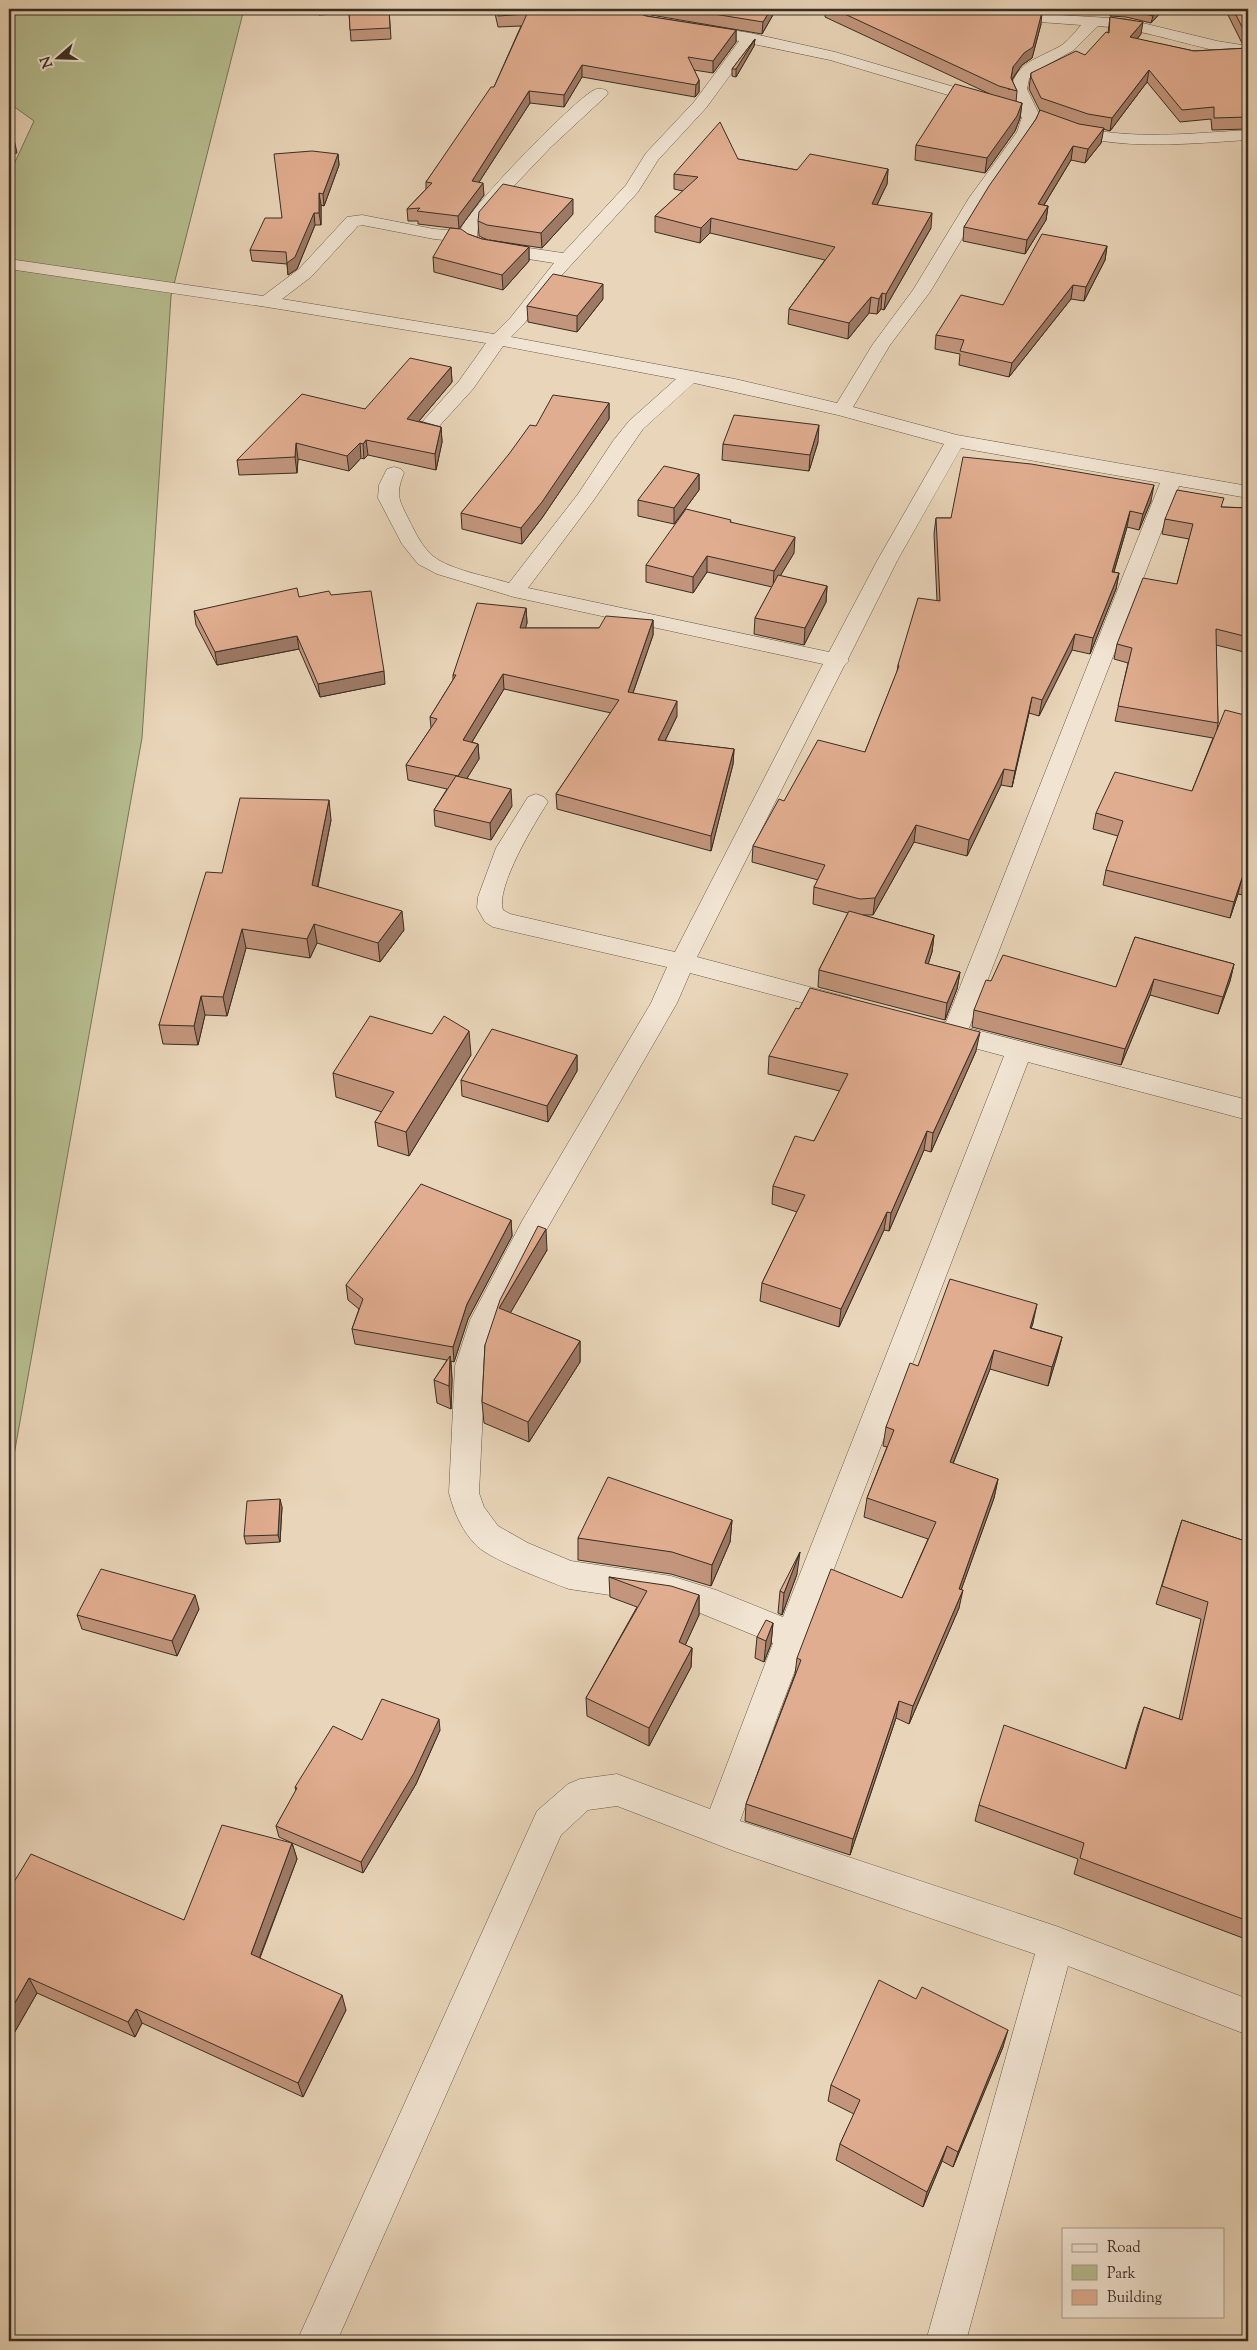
<svg xmlns="http://www.w3.org/2000/svg" width="1257" height="2350" viewBox="0 0 1257 2350" font-family="'Sorts Mill Goudy',serif">
<style>
.green{fill:#b6bd8f;stroke:#787659}
.lines{fill:none;stroke-linecap:round;stroke-linejoin:round}
.minor-casing{stroke:#655848;stroke-width:1}
.minor{fill:#f1e4d2;fill-rule:evenodd}
.wall{fill:#c2957c;stroke:#392e23}
.shaded-wall{fill:#9e7965;stroke:#392e23}
.building{fill:#e1ad90;stroke:#392e23}
</style>
<rect width="100%" height="100%" fill="#e9d5b9"/>
<filter id="stains"><feTurbulence type="fractalNoise" baseFrequency=".004" numOctaves="4"/><feColorMatrix values="0 0 0 0 .2 0 0 0 0 .09 0 0 0 0 .02 0 0 0 .5 -.17"/></filter>
<radialGradient id="worn" r=".72"><stop offset=".6" stop-color="#630" stop-opacity="0"/><stop offset="1" stop-color="#630" stop-opacity=".3"/></radialGradient>
<!-- green -->
<polygon class="green" points="9,9 244,9 171,296 142,738 9,1483 9,175 34,121 9,103"/>
<g class="lines">
<defs>
<path id="minor" d="M618,9H634L650,17L750,33L835,52L1019,106L1011,89C1016,61 1041,58 1062,45C1069,40 1075,32 1081,25L1026,21L989,12L987,9H1009L1043,14L1126,19L1217,41L1248,46V56C1197,50 1149,29 1098,26L1074,50L1036,71L1029,79L1027,89L1038,112C1056,117 1074,126 1093,130C1144,139 1197,133 1248,130V140C1197,143 1142,149 1091,139C1072,136 1055,128 1037,122L1033,132L986,199L930,292L890,345L853,407L957,435L1248,486V498L1179,486L969,1028L1248,1100V1120L1028,1062L778,1715L740,1821L1056,1926L1248,1999V2035L1068,1966L966,2341H926L1035,1954L734,1851L617,1806L588,1810L561,1835L337,2341H297L537,1811L568,1784L580,1779L617,1774L710,1809L773,1643L700,1613L671,1604L569,1589C548,1581 488,1559 475,1544C461,1529 454,1512 449,1493L455,1366L470,1320L522,1221L651,1003L667,967L493,927L485,922L477,908L478,897L496,848L528,797L536,794L544,797L548,802C535,822 495,888 503,910L510,914L675,952L823,664L514,597L437,574L418,564L402,544L378,498L379,485L387,469L394,467L401,469L404,473C395,495 399,500 409,520C415,532 422,547 433,556C450,570 487,576 509,583L578,494L613,441L629,421L676,379L503,346L473,389L432,434L425,436L418,434L415,430L459,381L486,343L267,307L9,269V259L263,296L299,269L347,217L362,215L434,229L460,231C465,212 574,100 594,90C598,88 602,89 606,90L608,93L606,96L551,147L488,213L478,227L477,237L487,242L563,253L626,185L646,153L694,102L739,41L641,24L631,20ZM753,44L830,60L1022,117L1017,132L969,198L913,290L873,344L837,403L735,379L511,337L523,325L561,276L638,192L658,160L706,108ZM362,225L434,239L463,242L469,247L483,252L554,263L511,317L494,334L282,299L311,277L358,226ZM694,383L838,415L944,444L877,561L829,652L528,588L593,501L643,429ZM961,448L1160,483L946,1022L933,1023L929,1030L933,1037L1004,1056L783,1617L716,1590L671,1576L571,1561L528,1543L498,1526L484,1507L479,1493L485,1366L500,1320L544,1234L677,1003L690,973L842,1013L851,1010L855,1004L851,998L697,957L844,666L849,661L848,659L897,561Z"/>
</defs>
<!-- minor casing -->
<use href="#minor" class="minor-casing"/>
<!-- minor -->
<use href="#minor" class="minor"/>
</g>
<!-- wall -->
<g class="wall">
<polygon points="319,9 389,9 391,39 351,41 349,13 319,15"/>
<polygon points="494,9 582,9 589,11 646,16 736,30 736,42 713,73 694,70 699,80 699,92 695,97 582,77 564,107 530,103 479,182 484,195 459,229 418,224 418,221 408,221 407,209 426,189 426,182 494,87 521,26 498,27"/>
<polygon points="582,9 618,9 617,11 614,11"/>
<polygon points="637,9 775,9 774,13 762,34 651,15"/>
<polygon points="826,9 926,9 1041,24 1032,58 1022,65 1012,80 1017,91 1016,102 1022,103 1020,118 1015,131 985,173 915,160 916,145 990,94 825,17"/>
<polygon points="1020,9 1045,9 1044,12"/>
<polygon points="1110,9 1164,9 1151,23 1126,17 1110,16"/>
<polygon points="1225,9 1248,9 1248,45 1242,43"/>
<polygon points="1110,17 1141,34 1137,39 1194,51 1248,48 1248,129 1212,130 1211,119 1180,122 1147,82 1110,131 1103,129 1101,143 1085,163 1071,160 1044,205 1048,206 1046,220 1025,254 963,241 964,227 1036,119 1040,111 1029,89 1031,73 1085,55 1108,33"/>
<polygon points="755,39 754,46 736,77 732,76 732,69"/>
<polygon points="338,154 339,165 324,206 321,205 321,225 315,225 297,269 288,275 287,264 252,261 250,250 282,218"/>
<polygon points="738,159 797,170 888,169 887,184 877,205 931,228 884,310 881,309 877,314 869,313 848,339 788,324 789,309 825,260 710,233 700,243 655,232 655,216 683,191 674,189 674,174"/>
<polygon points="573,214 542,248 489,240 529,247 529,261 503,290 434,272 433,257 468,234 482,239 488,240 479,236 478,221"/>
<polygon points="1107,246 1105,260 1084,301 1071,299 1009,377 959,365 960,354 935,349 936,335 1003,305"/>
<polygon points="603,299 577,332 528,322 527,306"/>
<polygon points="451,367 452,382 419,421 441,427 442,442 436,470 368,455 364,459 361,458 349,471 298,459 297,473 239,475 237,460 365,409"/>
<polygon points="609,403 609,419 542,518 522,544 462,529 461,513 536,426"/>
<polygon points="818,442 809,471 722,460 723,444"/>
<polygon points="699,474 699,490 674,524 638,516 638,500"/>
<polygon points="1151,501 1139,530 1127,527 1114,572 1119,573 1116,589 1090,654 1072,650 1039,716 1029,713 1012,787 1001,785 967,856 914,842 873,915 863,915 934,935 932,952 928,964 960,972 957,989 945,1020 818,987 819,970 848,913 813,904 814,887 818,880 752,862 753,846 784,801 865,752 897,672 898,665 937,601 934,534 936,518 951,518"/>
<polygon points="1222,507 1248,508 1248,653 1216,645 1218,723 1217,730 1248,716 1248,896 1238,894 1230,918 1103,885 1106,870 1118,836 1093,829 1096,813 1192,791 1213,738 1115,721 1128,663 1114,659 1117,644 1177,584 1189,539 1162,534 1165,519"/>
<polygon points="731,522 794,553 780,576 827,586 826,602 804,645 754,634 755,618 772,587 707,572 693,593 646,582 646,565"/>
<polygon points="331,595 385,684 320,697 299,649 217,665 196,625 194,611 299,597"/>
<polygon points="526,608 527,623 525,628 599,628 653,620 653,635 633,693 677,716 665,741 734,749 733,764 711,851 557,809 556,794 611,713 504,689 472,742 478,744 479,759 467,778 512,806 491,840 435,826 434,810 447,789 408,780 406,765 431,728 430,717 453,680 453,675"/>
<polygon points="331,820 318,887 404,930 380,962 317,943 310,958 246,948 227,1016 205,1015 198,1045 163,1044 159,1025 222,873"/>
<polygon points="1135,937 1234,964 1230,981 1218,1014 1150,995 1121,1065 972,1027 974,1010 991,981 1116,987"/>
<polygon points="1248,1044 1248,1075 1245,1074"/>
<polygon points="976,1051 931,1152 924,1150 889,1231 884,1230 839,1327 760,1301 762,1283 797,1212 772,1204 773,1186 814,1141 840,1091 768,1074 769,1056"/>
<polygon points="471,1055 409,1156 378,1146 375,1122 382,1112 336,1097 333,1073"/>
<polygon points="577,1055 577,1071 548,1122 462,1096 461,1080"/>
<polygon points="511,1220 512,1236 468,1319 454,1362 451,1361 452,1379 451,1409 437,1403 434,1380 447,1360 355,1344 352,1329 359,1309 348,1300 346,1285"/>
<polygon points="547,1250 510,1313 580,1341 580,1362 529,1442 484,1423 482,1402 485,1345"/>
<polygon points="1033,1323 1031,1328 1062,1337 1057,1356 1048,1386 990,1369 953,1464 998,1479 994,1498 961,1590 959,1608 909,1724 896,1718 850,1855 745,1821 746,1804 795,1674 797,1658 902,1598 928,1539 864,1517 867,1498 887,1447 883,1446 886,1427 918,1366"/>
<polygon points="282,1507 280,1542 246,1544 244,1536"/>
<polygon points="732,1520 730,1542 711,1586 671,1574 578,1560 578,1538"/>
<polygon points="1182,1520 1248,1542 1248,1940 1074,1874 1078,1859 975,1821 979,1805 1125,1769 1138,1724 1144,1707 1179,1719 1201,1619 1156,1604 1176,1538"/>
<polygon points="797,1574 782,1615 778,1613 780,1591"/>
<polygon points="609,1577 699,1595 699,1615 685,1645 692,1648 691,1667 649,1746 587,1716 586,1698 637,1607 610,1597"/>
<polygon points="199,1609 177,1656 82,1629 77,1615"/>
<polygon points="773,1623 771,1644 764,1662 755,1658 757,1637"/>
<polygon points="440,1730 416,1784 363,1873 292,1843 297,1859 260,1958 346,2010 303,2097 142,2023 135,2037 37,1993 9,2042 9,1890 184,1920 292,1843 279,1837 276,1826 296,1791 295,1787 362,1740"/>
<polygon points="1003,2047 953,2167 942,2161 923,2207 836,2160 840,2144 854,2114 828,2101 831,2085"/>
</g>
<!-- shaded-wall -->
<g class="shaded-wall">
<polygon points="771,9 775,9 774,13 762,34 763,22"/>
<polygon points="1159,9 1164,9 1151,23 1153,16"/>
<polygon points="1042,12 1041,24 1032,58 1022,65 1012,79 1009,90 1011,78 1013,67"/>
<polygon points="1143,22 1141,34 1128,49 1130,37"/>
<polygon points="736,30 736,42 713,73 713,61"/>
<polygon points="755,39 754,46 736,77 736,69"/>
<polygon points="582,65 582,77 564,107 564,95"/>
<polygon points="1149,70 1147,82 1110,131 1112,118"/>
<polygon points="699,80 699,92 695,97 696,85"/>
<polygon points="529,91 530,103 472,193 472,181"/>
<polygon points="1022,103 1020,118 1015,131 985,173 987,158"/>
<polygon points="1104,128 1101,143 1085,163 1088,149"/>
<polygon points="14,139 17,153 9,155 9,141"/>
<polygon points="1073,146 1071,160 1036,218 1038,204"/>
<polygon points="338,154 339,165 324,206 323,194"/>
<polygon points="888,169 887,184 870,219 872,204"/>
<polygon points="483,183 484,195 459,229 458,216"/>
<polygon points="319,193 321,205 321,225 319,213"/>
<polygon points="573,199 573,214 542,248 541,233"/>
<polygon points="1048,206 1046,220 1025,254 1027,240"/>
<polygon points="314,213 315,225 297,269 288,275 287,263"/>
<polygon points="932,213 931,228 884,310 886,294"/>
<polygon points="711,218 710,233 700,243 701,228"/>
<polygon points="1107,246 1105,260 1084,301 1086,287"/>
<polygon points="529,247 529,261 503,290 502,275"/>
<polygon points="603,284 603,299 577,332 577,316"/>
<polygon points="1073,285 1071,299 1009,377 1012,363"/>
<polygon points="882,293 881,309 877,314 879,299"/>
<polygon points="871,297 869,313 848,339 849,323"/>
<polygon points="451,367 452,382 408,434 407,419"/>
<polygon points="609,403 609,419 542,518 522,544 521,528"/>
<polygon points="819,425 818,442 809,471 810,455"/>
<polygon points="441,427 442,442 436,470 435,454"/>
<polygon points="366,440 368,455 364,459 363,444"/>
<polygon points="296,443 298,459 297,473 295,457"/>
<polygon points="360,443 361,458 349,471 347,456"/>
<polygon points="699,474 699,490 674,524 674,508"/>
<polygon points="1154,485 1151,501 1139,530 1143,514"/>
<polygon points="1130,511 1127,527 1109,588 1112,572"/>
<polygon points="795,537 794,553 773,588 774,571"/>
<polygon points="707,556 707,572 693,593 693,577"/>
<polygon points="1119,573 1116,589 1090,654 1093,638"/>
<polygon points="827,586 826,602 804,645 805,628"/>
<polygon points="526,608 527,623 521,643 520,628"/>
<polygon points="653,620 653,635 628,707 628,692"/>
<polygon points="1075,634 1072,650 1039,716 1042,700"/>
<polygon points="297,636 299,649 217,665 215,652"/>
<polygon points="384,671 385,684 320,697 318,684"/>
<polygon points="503,674 504,689 464,755 463,740"/>
<polygon points="1032,697 1029,713 1012,787 1015,771"/>
<polygon points="677,701 677,716 658,755 658,740"/>
<polygon points="478,744 479,759 459,791 458,776"/>
<polygon points="734,749 733,764 711,851 711,836"/>
<polygon points="1004,769 1001,785 967,856 969,840"/>
<polygon points="511,789 512,806 491,840 490,823"/>
<polygon points="329,800 331,820 314,904 312,885"/>
<polygon points="916,825 914,842 873,915 875,898"/>
<polygon points="1242,878 1238,894 1230,918 1234,902"/>
<polygon points="402,911 404,930 380,962 378,943"/>
<polygon points="314,924 317,943 310,958 307,939"/>
<polygon points="242,929 246,948 227,1016 223,997"/>
<polygon points="934,935 932,952 923,980 925,963"/>
<polygon points="1234,964 1230,981 1218,1014 1223,997"/>
<polygon points="960,972 957,989 945,1020 947,1003"/>
<polygon points="1154,979 1150,995 1121,1065 1125,1049"/>
<polygon points="201,996 205,1015 198,1045 194,1026"/>
<polygon points="469,1031 471,1055 409,1156 406,1132"/>
<polygon points="980,1032 976,1051 931,1152 933,1133"/>
<polygon points="577,1055 577,1071 548,1122 547,1106"/>
<polygon points="927,1131 924,1150 889,1231 891,1213"/>
<polygon points="887,1212 884,1230 839,1327 841,1309"/>
<polygon points="511,1220 512,1236 468,1319 454,1362 453,1347 467,1304"/>
<polygon points="546,1229 547,1250 501,1329 499,1308"/>
<polygon points="1037,1304 1033,1323 1025,1347 1030,1328"/>
<polygon points="1062,1337 1057,1356 1048,1386 1052,1367"/>
<polygon points="580,1341 580,1362 529,1442 528,1422"/>
<polygon points="994,1350 990,1369 946,1481 950,1462"/>
<polygon points="450,1356 452,1379 451,1409 449,1386"/>
<polygon points="998,1479 994,1498 955,1607 959,1589"/>
<polygon points="280,1499 282,1507 280,1542 278,1535"/>
<polygon points="732,1520 730,1542 711,1586 712,1565"/>
<polygon points="800,1552 797,1574 782,1615 784,1593"/>
<polygon points="963,1590 959,1608 909,1724 913,1706"/>
<polygon points="195,1595 199,1609 177,1656 172,1641"/>
<polygon points="699,1595 699,1615 678,1661 679,1642"/>
<polygon points="773,1623 771,1644 764,1662 766,1641"/>
<polygon points="692,1648 691,1667 649,1746 649,1728"/>
<polygon points="899,1701 896,1718 850,1855 853,1839"/>
<polygon points="439,1719 440,1730 416,1784 363,1873 361,1862"/>
<polygon points="292,1843 297,1859 255,1969 251,1954"/>
<polygon points="29,1978 37,1993 9,2042 9,2013"/>
<polygon points="342,1995 346,2010 303,2097 298,2083"/>
<polygon points="136,2009 142,2023 135,2037 128,2022"/>
<polygon points="1008,2030 1003,2047 953,2167 958,2152"/>
<polygon points="947,2146 942,2161 923,2207 927,2192"/>
</g>
<!-- building -->
<g class="building">
<polygon points="349,9 389,9 390,28 350,30"/>
<polygon points="496,9 582,9 589,11 635,12 646,16 736,30 713,61 688,57 699,80 696,85 582,65 564,95 529,91 472,181 483,183 458,216 417,211 420,208 407,209 432,183 426,182 491,87 494,87 527,14 498,16"/>
<polygon points="683,9 771,9 763,22"/>
<polygon points="834,9 1017,9 1027,11 1042,12 1033,47 1024,53 1013,67 1011,78 1017,91 999,86"/>
<polygon points="1111,9 1159,9 1153,16 1128,10"/>
<polygon points="1233,9 1248,9 1248,32 1244,31"/>
<polygon points="1110,17 1143,22 1130,37 1194,51 1248,48 1248,117 1214,118 1214,107 1182,110 1149,70 1112,118 1088,114 1041,98 1031,77 1031,73 1076,51 1085,55 1106,32 1109,33"/>
<polygon points="755,39 736,69 732,69"/>
<polygon points="955,84 1022,103 1017,116 987,158 916,145"/>
<polygon points="1040,110 1079,124 1104,128 1088,149 1073,146 1038,204 1048,206 1027,240 964,227 989,186 1036,119"/>
<polygon points="9,122 14,139 9,141"/>
<polygon points="720,122 738,159 797,170 810,154 888,169 872,204 932,213 886,294 882,293 879,299 871,297 849,323 789,309 835,247 711,218 701,228 655,216 698,177 674,174"/>
<polygon points="312,151 338,154 323,194 319,193 319,213 314,213 295,257 287,263 286,252 250,250 265,218 282,218 274,154"/>
<polygon points="503,184 573,199 541,233 487,225 478,221 479,212"/>
<polygon points="450,228 461,229 468,234 482,239 529,247 502,275 433,257"/>
<polygon points="1042,234 1107,246 1086,287 1073,285 1012,363 960,351 964,340 936,335 961,295 1003,305"/>
<polygon points="553,274 603,284 577,316 527,306"/>
<polygon points="410,358 451,367 407,419 441,427 435,454 366,440 363,444 360,443 347,456 296,443 295,457 237,460 302,394 365,409"/>
<polygon points="553,395 609,403 542,502 521,528 461,513 509,454 530,425 536,426"/>
<polygon points="734,415 819,425 810,455 723,444"/>
<polygon points="963,457 1031,464 1154,485 1143,514 1130,511 1112,572 1119,573 1093,638 1075,634 1042,700 1032,697 1015,771 1004,769 969,840 916,825 875,898 860,899 814,887 825,865 753,846 779,799 784,801 818,740 865,752 899,666 898,665 918,598 940,601 936,518 951,518"/>
<polygon points="664,466 699,474 674,508 638,500"/>
<polygon points="1177,490 1224,498 1221,507 1248,508 1248,637 1216,629 1218,723 1118,706 1132,648 1117,644 1143,578 1177,584 1193,524 1165,519"/>
<polygon points="686,509 731,520 730,522 795,537 774,571 707,556 693,577 646,565"/>
<polygon points="778,575 827,586 805,628 755,618"/>
<polygon points="297,588 299,597 329,591 331,595 371,591 384,671 318,684 297,636 215,652 194,611"/>
<polygon points="477,603 526,608 520,628 599,628 606,616 653,620 628,692 677,701 658,740 734,749 711,836 556,794 619,700 503,674 463,740 478,744 458,776 406,765 437,719 430,717 456,675 453,675"/>
<polygon points="1225,710 1248,716 1248,880 1242,878 1234,902 1106,870 1123,821 1096,813 1115,772 1192,791"/>
<polygon points="456,776 511,789 490,823 434,810"/>
<polygon points="240,798 329,800 312,885 402,911 378,943 314,924 307,939 242,929 223,997 201,996 194,1026 159,1025 206,872 222,873"/>
<polygon points="849,911 934,935 925,963 960,972 947,1003 819,970"/>
<polygon points="1135,937 1234,964 1223,997 1154,979 1125,1049 974,1010 986,980 991,981 1003,955 1116,987"/>
<polygon points="810,988 980,1032 933,1133 927,1131 891,1213 887,1212 841,1309 762,1283 805,1195 773,1186 795,1136 814,1141 848,1074 769,1056 796,1008 799,1009"/>
<polygon points="370,1016 432,1034 444,1016 469,1031 406,1132 375,1122 394,1092 333,1073"/>
<polygon points="492,1029 577,1055 547,1106 461,1080"/>
<polygon points="421,1184 511,1220 467,1304 453,1347 352,1329 363,1299 346,1285"/>
<polygon points="538,1226 546,1229 499,1308 580,1341 528,1422 482,1402 485,1345 500,1300"/>
<polygon points="950,1279 1037,1304 1030,1328 1062,1337 1052,1367 994,1350 950,1462 998,1479 959,1589 963,1590 913,1706 899,1701 853,1839 746,1804 801,1660 797,1658 831,1569 902,1598 936,1522 867,1498 894,1430 886,1427 910,1363 918,1366"/>
<polygon points="450,1356 449,1386 434,1380"/>
<polygon points="608,1477 732,1520 712,1565 672,1552 578,1538"/>
<polygon points="280,1499 278,1535 244,1536 247,1501"/>
<polygon points="1182,1520 1248,1542 1248,1921 1080,1858 1084,1843 979,1805 1004,1725 1126,1769 1144,1707 1182,1720 1208,1602 1162,1586"/>
<polygon points="800,1552 784,1593 780,1591"/>
<polygon points="101,1569 195,1595 172,1641 77,1615"/>
<polygon points="609,1577 671,1586 699,1595 679,1642 692,1648 649,1728 586,1698 647,1591"/>
<polygon points="766,1620 773,1623 766,1641 757,1637"/>
<polygon points="382,1699 439,1719 414,1773 361,1862 276,1826 297,1788 295,1787 333,1726 362,1740"/>
<polygon points="222,1825 292,1843 251,1954 342,1995 298,2083 136,2009 128,2022 29,1978 9,2013 9,1890 31,1854 184,1920"/>
<polygon points="879,1980 916,1999 922,1987 1008,2030 958,2152 947,2146 927,2192 840,2144 860,2100 831,2085"/>
</g>
<!-- margin -->
<rect width="1257" height="2350" fill="none" stroke="#e9d5b9" stroke-width="30"/>
<rect x="10" y="10" width="1237" height="2330" fill="none" stroke="#392e23" stroke-width="2.5"/>
<rect x="15" y="15" width="1227" height="2320" fill="none" stroke="#392e23"/>
<!-- legend -->
<rect x="1062" y="2228" width="162" height="90" fill="#f1e4d2" stroke="#a79b8c"/>
<rect x="1072" y="2244" width="25" height="8" fill="#f1e4d2" stroke="#a79b8c"/>
<text x="1107" y="2252" font-size="15" fill="#392e23">Road</text>
<rect x="1072" y="2265" width="25" height="15" fill="#b6bd8f" stroke="#a79b8c"/>
<text x="1107" y="2278" font-size="15" fill="#392e23">Park</text>
<rect x="1072" y="2290" width="25" height="15" fill="#e1ad90" stroke="#a79b8c"/>
<text x="1107" y="2302" font-size="15" fill="#392e23">Building</text>
<!-- north arrow -->
<g transform="translate(58 58) rotate(250)" stroke="#f1e4d2" stroke-width="4" paint-order="stroke">
<path d="M0-4L9 19L0 12L-9 19Z" fill="#392e23"/>
<text y="-8" font-size="14" font-weight="bold" text-anchor="middle" fill="#392e23">N</text>
</g>
<rect width="100%" height="100%" filter="url(#stains)"/>
<rect width="100%" height="100%" fill="url(#worn)"/>
</svg>
